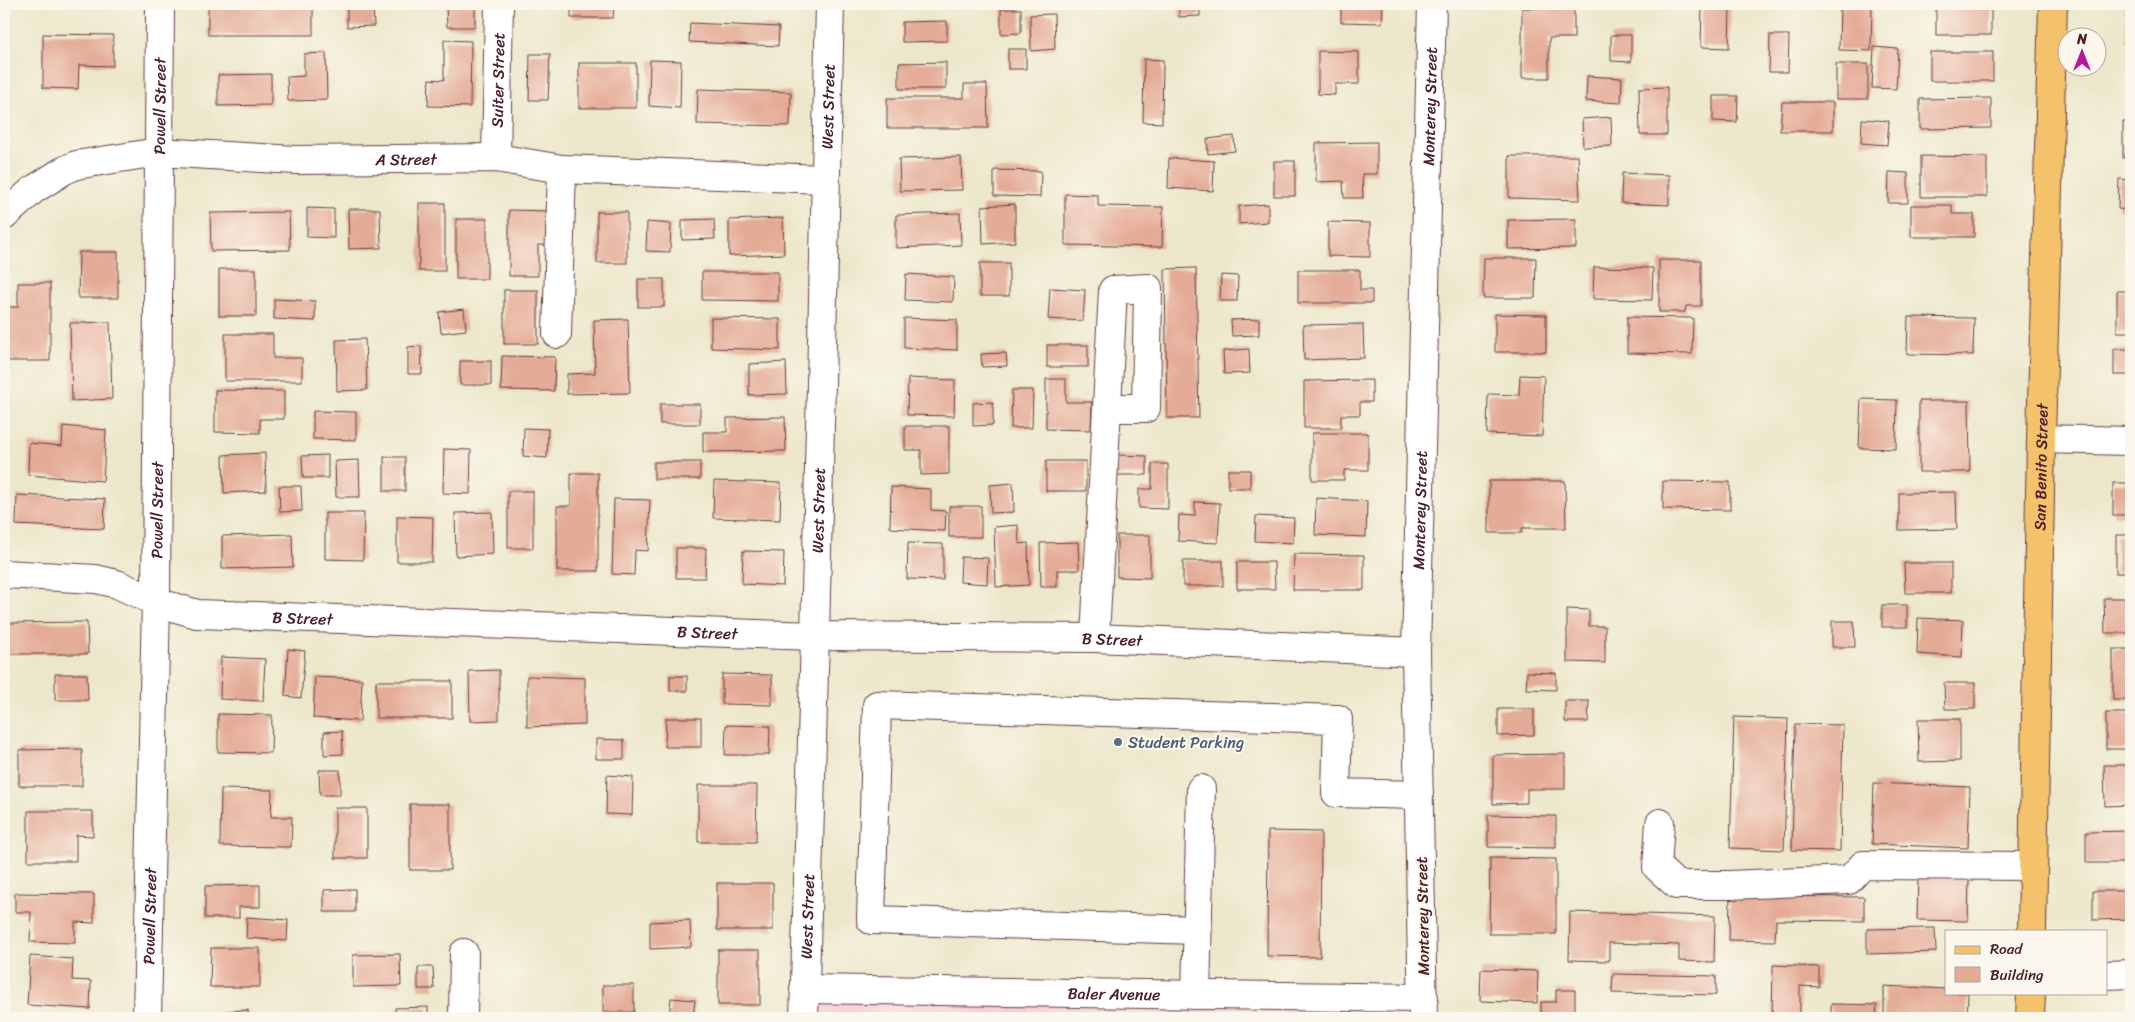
<svg xmlns="http://www.w3.org/2000/svg" width="2135" height="1022" viewBox="0 0 2135 1022" font-family="Sriracha,sans-serif">
<style>
.built{fill:#f6cfd8}
.building{fill:#e4ab96}
.lines{fill:none;stroke-linecap:round;stroke-linejoin:round}
.minor-casing{stroke:#623d43;stroke-width:30}
.major-casing{stroke:#623d43;stroke-width:30}
.minor{stroke:#fff;stroke-width:28}
.major{stroke:#f3c26a;stroke-width:28}
.service-dot{fill:#5c6f8a;stroke:#fbf7ec;stroke-width:2}
.labels{text-anchor:middle;stroke-width:4.5;stroke-linejoin:round;paint-order:stroke}
.street-label{font-size:16px;fill:#4a1f2b;stroke:#fbf7ec}
.service-label{font-size:16px;fill:#4e5e75;stroke:#fbf7ec;text-anchor:start}
</style>
<rect width="100%" height="100%" fill="#fbf7ec"/>
<filter id="ink" filterUnits="userSpaceOnUse"><feTurbulence type="fractalNoise" baseFrequency=".02" numOctaves="2"/><feDisplacementMap in="SourceGraphic" scale="10" xChannelSelector="R" yChannelSelector="G"/><feConvolveMatrix kernelMatrix="1 2 1 2 8 2 1 2 1" color-interpolation-filters="sRGB"/></filter>
<filter id="wash" filterUnits="userSpaceOnUse"><feTurbulence type="fractalNoise" baseFrequency=".0096" numOctaves="4" result="noise"/><feDisplacementMap in="SourceGraphic" scale="20" xChannelSelector="R" yChannelSelector="G"/><feGaussianBlur stdDeviation="1.12" result="paint"/><feColorMatrix in="noise" values="0 0 0 0 0 0 0 0 0 0 0 0 0 0 0 0 0 1.4 0 .05"/><feComposite in="paint" operator="in"/></filter>
<g filter="url(#wash)">
<rect width="100%" height="100%" fill="#ece7ca"/>
<!-- built -->
<polygon class="built" points="808,998 1401,1003 1401,1018 808,1018"/>
<g id="blocks">
<!-- building -->
<g class="building">
<rect x="208" y="4" width="105" height="31"/>
<polygon points="347,4 373,4 374,26 347,27"/>
<polygon points="571,4 614,4 613,18 571,18"/>
<polygon points="1179,4 1200,4 1200,16 1179,17"/>
<polygon points="1341,4 1383,4 1382,23 1341,22"/>
<polygon points="1702,4 1730,4 1729,48 1701,47"/>
<polygon points="1840,4 1872,4 1871,51 1839,50"/>
<rect x="1936" y="4" width="55" height="31"/>
<polygon points="446,5 475,5 475,27 447,27"/>
<polygon points="1522,8 1574,8 1574,38 1549,38 1549,78 1522,78"/>
<polygon points="1001,9 1021,9 1021,33 1001,34"/>
<rect x="2126" y="13" width="5" height="29"/>
<polygon points="1054,14 1055,49 1031,51 1030,15"/>
<polygon points="947,21 947,41 902,42 902,22"/>
<polygon points="690,23 779,27 778,46 689,42"/>
<polygon points="43,34 113,35 113,66 79,65 78,89 43,88"/>
<polygon points="1611,35 1631,35 1631,62 1611,61"/>
<polygon points="1770,35 1789,35 1788,72 1769,72"/>
<polygon points="444,40 471,41 470,107 428,106 429,79 444,80"/>
<polygon points="1874,47 1898,49 1896,89 1872,88"/>
<rect x="1008" y="49" width="18" height="20"/>
<polygon points="1318,51 1359,52 1359,84 1335,84 1335,95 1318,94"/>
<rect x="1930" y="52" width="63" height="29"/>
<polygon points="326,53 327,100 288,101 287,77 304,76 304,54"/>
<polygon points="530,54 550,54 548,100 529,100"/>
<polygon points="1144,59 1163,60 1162,123 1143,122"/>
<polygon points="650,60 681,61 680,108 649,106"/>
<polygon points="946,62 946,89 899,89 899,63"/>
<rect x="579" y="63" width="57" height="45"/>
<rect x="1836" y="64" width="32" height="35"/>
<polygon points="271,74 271,105 218,106 218,75"/>
<polygon points="1587,76 1622,78 1621,103 1586,101"/>
<polygon points="964,84 987,84 988,128 887,128 887,98 964,98"/>
<polygon points="1667,87 1667,135 1640,135 1639,88"/>
<polygon points="698,89 791,92 790,126 697,124"/>
<polygon points="1713,96 1738,96 1737,122 1713,121"/>
<polygon points="1991,98 1991,128 1920,129 1920,99"/>
<polygon points="1782,102 1833,102 1833,131 1780,131"/>
<polygon points="1611,117 1612,146 1583,147 1582,119"/>
<polygon points="1862,119 1889,121 1887,145 1861,143"/>
<rect x="2123" y="122" width="8" height="36"/>
<polygon points="1234,136 1235,151 1208,154 1207,139"/>
<polygon points="1377,142 1377,174 1362,174 1363,198 1344,198 1343,181 1316,182 1316,143"/>
<polygon points="1509,156 1578,156 1580,200 1509,198"/>
<polygon points="1921,156 1987,157 1987,197 1921,197"/>
<polygon points="961,157 962,190 900,191 899,159"/>
<polygon points="1169,158 1214,161 1213,191 1168,188"/>
<rect x="1274" y="161" width="21" height="35"/>
<polygon points="994,170 1041,171 1040,197 994,196"/>
<polygon points="1889,172 1908,173 1908,203 1888,203"/>
<polygon points="1622,173 1669,175 1669,205 1621,203"/>
<polygon points="2119,179 2131,180 2131,210 2118,209"/>
<polygon points="1065,194 1098,195 1098,206 1163,207 1162,247 1065,245"/>
<rect x="419" y="203" width="26" height="68"/>
<polygon points="1015,204 1015,242 983,244 982,206"/>
<polygon points="1268,204 1268,222 1239,224 1239,206"/>
<polygon points="1911,205 1952,205 1952,214 1974,214 1974,237 1911,237"/>
<polygon points="307,208 334,209 334,238 307,237"/>
<polygon points="348,209 380,209 381,248 349,249"/>
<polygon points="509,210 550,211 550,245 538,245 538,276 509,276"/>
<polygon points="289,212 290,250 211,251 210,213"/>
<rect x="597" y="212" width="30" height="51"/>
<polygon points="960,213 961,245 896,248 896,215"/>
<polygon points="783,218 784,254 729,256 729,220"/>
<rect x="456" y="219" width="31" height="60"/>
<polygon points="714,219 715,239 682,240 682,220"/>
<polygon points="1576,219 1576,248 1508,249 1508,220"/>
<polygon points="647,222 671,224 670,252 646,251"/>
<polygon points="1328,222 1370,223 1370,257 1328,256"/>
<polygon points="79,252 118,252 118,298 78,298"/>
<polygon points="1484,258 1536,258 1535,298 1483,298"/>
<polygon points="1659,260 1701,260 1701,306 1686,306 1685,312 1659,312"/>
<rect x="980" y="263" width="29" height="33"/>
<polygon points="1594,267 1653,268 1652,300 1593,299"/>
<polygon points="1196,268 1199,418 1167,418 1165,269"/>
<rect x="219" y="269" width="37" height="47"/>
<polygon points="1298,270 1360,270 1360,290 1372,290 1372,303 1298,303"/>
<polygon points="702,272 778,272 778,301 702,300"/>
<polygon points="906,274 954,277 953,302 905,300"/>
<polygon points="1221,275 1238,276 1237,301 1220,301"/>
<rect x="638" y="279" width="26" height="28"/>
<polygon points="18,283 50,283 50,361 4,361 4,307 18,307"/>
<polygon points="1050,288 1085,290 1083,321 1048,319"/>
<rect x="504" y="290" width="34" height="54"/>
<rect x="2117" y="291" width="14" height="41"/>
<polygon points="274,299 315,301 315,321 274,319"/>
<polygon points="464,309 466,330 441,333 439,312"/>
<polygon points="1495,314 1546,315 1546,352 1495,352"/>
<polygon points="1627,317 1693,318 1692,354 1627,353"/>
<polygon points="1908,317 1974,318 1973,355 1907,354"/>
<polygon points="711,318 780,319 780,350 711,348"/>
<polygon points="904,318 957,320 957,350 904,348"/>
<polygon points="628,319 630,393 567,394 567,374 595,373 594,320"/>
<polygon points="1259,319 1259,335 1232,336 1231,320"/>
<polygon points="110,322 112,399 72,401 70,323"/>
<polygon points="1363,324 1364,358 1304,360 1303,325"/>
<polygon points="225,334 273,334 273,358 302,358 302,381 225,381"/>
<polygon points="365,339 367,390 337,391 336,340"/>
<rect x="1047" y="345" width="41" height="22"/>
<polygon points="421,346 422,374 408,374 408,347"/>
<polygon points="1249,349 1250,373 1224,374 1223,351"/>
<rect x="2114" y="349" width="17" height="26"/>
<polygon points="1006,353 1007,366 982,367 981,354"/>
<polygon points="502,356 555,357 554,391 501,390"/>
<rect x="460" y="361" width="31" height="24"/>
<polygon points="786,362 787,394 749,395 749,364"/>
<polygon points="1520,375 1544,376 1542,436 1487,434 1488,394 1519,395"/>
<polygon points="908,378 955,380 954,416 907,415"/>
<polygon points="1046,379 1066,379 1066,402 1092,402 1091,430 1046,429"/>
<polygon points="1372,380 1372,402 1360,402 1360,415 1341,415 1341,428 1304,428 1304,381"/>
<polygon points="215,390 284,391 284,419 260,419 260,433 215,432"/>
<polygon points="1012,390 1033,390 1032,428 1011,428"/>
<polygon points="1861,399 1897,400 1896,449 1859,448"/>
<polygon points="1919,401 1969,401 1970,472 1919,472"/>
<polygon points="993,402 993,425 973,426 973,403"/>
<rect x="660" y="404" width="40" height="20"/>
<polygon points="313,411 356,412 356,440 313,439"/>
<polygon points="785,417 786,451 703,452 703,432 727,432 727,418"/>
<polygon points="63,426 106,430 103,481 28,475 29,443 62,446"/>
<polygon points="905,426 949,426 949,474 921,475 921,450 905,450"/>
<polygon points="524,428 548,429 547,458 523,456"/>
<polygon points="1312,433 1368,433 1368,470 1344,470 1344,480 1312,480"/>
<polygon points="444,449 471,450 470,494 443,493"/>
<polygon points="265,453 266,491 224,493 223,455"/>
<polygon points="328,455 328,478 303,478 302,456"/>
<polygon points="1118,455 1147,456 1147,475 1117,475"/>
<rect x="384" y="457" width="21" height="34"/>
<polygon points="359,460 360,497 336,497 335,461"/>
<rect x="1046" y="461" width="40" height="30"/>
<rect x="654" y="462" width="46" height="17"/>
<polygon points="1152,464 1168,464 1168,509 1139,508 1139,489 1152,489"/>
<rect x="1228" y="470" width="22" height="18"/>
<polygon points="571,473 598,473 598,571 557,571 557,506 571,506"/>
<polygon points="714,481 781,483 780,520 713,518"/>
<polygon points="1489,481 1565,481 1566,528 1522,528 1522,533 1489,533"/>
<polygon points="1663,481 1730,482 1730,510 1663,509"/>
<polygon points="1013,483 1014,512 991,513 990,485"/>
<rect x="2113" y="483" width="18" height="32"/>
<polygon points="279,486 301,486 302,511 280,512"/>
<polygon points="891,487 931,489 931,510 946,511 945,531 890,528"/>
<rect x="508" y="491" width="25" height="57"/>
<polygon points="1956,492 1957,529 1899,530 1899,493"/>
<polygon points="17,495 105,499 104,529 16,525"/>
<polygon points="1316,498 1367,501 1366,537 1315,535"/>
<polygon points="614,499 650,500 648,551 635,550 634,575 612,574"/>
<polygon points="1195,502 1220,503 1218,543 1178,541 1179,515 1195,516"/>
<rect x="949" y="506" width="32" height="31"/>
<polygon points="492,512 493,554 456,556 455,513"/>
<polygon points="325,513 364,513 363,560 325,559"/>
<polygon points="397,516 433,517 432,562 397,562"/>
<polygon points="1256,516 1294,518 1293,543 1255,541"/>
<polygon points="1018,525 1019,544 1028,543 1029,585 996,587 994,527"/>
<polygon points="292,534 293,567 222,569 222,536"/>
<polygon points="1117,535 1150,535 1150,578 1117,577"/>
<rect x="2116" y="535" width="15" height="38"/>
<polygon points="1078,542 1079,570 1057,570 1057,587 1041,587 1040,543"/>
<polygon points="908,543 943,544 943,580 907,579"/>
<polygon points="676,548 706,548 705,578 676,578"/>
<polygon points="743,551 784,552 783,586 742,584"/>
<polygon points="1294,554 1364,555 1364,590 1293,590"/>
<polygon points="961,557 988,558 987,584 960,582"/>
<rect x="1183" y="561" width="40" height="25"/>
<polygon points="1237,562 1274,562 1275,589 1237,589"/>
<polygon points="1904,563 1951,563 1951,593 1905,593"/>
<polygon points="2104,598 2131,598 2131,633 2105,633"/>
<rect x="1882" y="605" width="25" height="22"/>
<polygon points="1567,609 1589,610 1589,626 1605,626 1605,663 1567,662"/>
<polygon points="1918,618 1963,620 1962,657 1917,654"/>
<polygon points="1832,621 1854,621 1855,647 1832,647"/>
<polygon points="87,622 88,654 7,654 7,623"/>
<polygon points="288,649 305,651 301,698 285,696"/>
<rect x="2113" y="649" width="18" height="51"/>
<polygon points="221,657 265,659 263,701 220,699"/>
<polygon points="499,670 499,720 470,721 469,671"/>
<polygon points="1527,672 1556,673 1556,690 1526,689"/>
<polygon points="55,674 87,674 88,700 55,700"/>
<polygon points="722,674 772,675 772,705 722,704"/>
<polygon points="527,676 585,678 585,725 527,727"/>
<rect x="670" y="676" width="17" height="15"/>
<polygon points="315,677 362,679 360,721 313,718"/>
<rect x="376" y="681" width="76" height="37"/>
<polygon points="1944,683 1975,683 1975,709 1945,709"/>
<polygon points="1565,701 1589,701 1588,722 1565,722"/>
<polygon points="1498,709 1534,709 1534,735 1498,736"/>
<rect x="2106" y="713" width="25" height="36"/>
<polygon points="218,714 272,715 271,753 218,752"/>
<polygon points="1734,717 1788,719 1784,850 1730,848"/>
<polygon points="666,718 701,718 701,747 665,747"/>
<polygon points="1918,719 1960,719 1960,761 1919,762"/>
<polygon points="1795,724 1843,725 1840,851 1792,850"/>
<polygon points="726,725 770,726 769,755 725,755"/>
<polygon points="342,731 343,754 324,755 324,732"/>
<polygon points="596,739 624,740 624,759 596,759"/>
<polygon points="82,749 82,786 19,786 19,750"/>
<polygon points="1565,754 1565,789 1527,789 1527,803 1493,804 1493,755"/>
<polygon points="2104,765 2131,765 2131,805 2105,806"/>
<polygon points="319,770 340,770 340,795 320,795"/>
<polygon points="607,775 633,777 632,815 606,814"/>
<polygon points="1874,783 1970,787 1968,848 1872,844"/>
<polygon points="698,785 757,785 756,842 698,842"/>
<polygon points="221,789 272,790 271,817 292,817 291,847 220,846"/>
<rect x="410" y="804" width="40" height="66"/>
<rect x="335" y="808" width="32" height="50"/>
<polygon points="28,811 93,811 93,836 76,835 76,861 28,861"/>
<polygon points="1488,815 1556,816 1556,848 1488,847"/>
<polygon points="1268,831 1321,832 1320,957 1267,956"/>
<polygon points="2131,831 2131,863 2086,863 2086,832"/>
<polygon points="1490,858 1556,859 1556,934 1489,934"/>
<polygon points="1918,877 1969,878 1968,921 1917,920"/>
<rect x="717" y="883" width="56" height="47"/>
<polygon points="260,885 260,907 239,907 239,918 205,918 205,886"/>
<polygon points="355,889 355,912 324,912 324,890"/>
<polygon points="2093,891 2131,891 2131,919 2093,920"/>
<polygon points="15,893 94,894 94,923 75,922 75,943 30,942 31,912 15,912"/>
<polygon points="1730,896 1864,897 1864,921 1776,920 1775,941 1729,940"/>
<polygon points="1570,912 1715,916 1714,962 1679,961 1679,945 1609,943 1609,961 1569,960"/>
<polygon points="247,917 288,920 287,941 246,938"/>
<polygon points="690,920 691,947 650,949 650,922"/>
<polygon points="1935,928 1936,952 1867,954 1867,929"/>
<polygon points="211,948 260,948 260,987 210,987"/>
<rect x="718" y="950" width="42" height="55"/>
<polygon points="400,954 401,986 353,987 353,955"/>
<polygon points="30,956 73,959 72,980 91,981 90,1009 27,1005"/>
<polygon points="1773,965 1819,967 1819,987 1800,986 1800,1018 1772,1018"/>
<polygon points="418,967 433,967 434,989 418,989"/>
<polygon points="1481,969 1538,971 1537,1003 1480,1001"/>
<polygon points="1613,974 1716,976 1716,995 1612,993"/>
<rect x="603" y="985" width="31" height="27"/>
<polygon points="1884,986 1946,989 1946,993 1968,993 1967,1018 1884,1018"/>
<polygon points="1556,990 1575,990 1575,1016 1541,1015 1541,1002 1556,1002"/>
<polygon points="671,998 695,1000 693,1018 669,1018"/>
<polygon points="1831,1004 1877,1005 1876,1018 1831,1018"/>
<polygon points="428,1007 428,1018 395,1018 395,1008"/>
<polygon points="248,1010 248,1018 216,1018 216,1012"/>
<polygon points="2099,1014 2131,1016 2131,1018 2099,1018"/>
</g>
</g>
</g>
<g filter="url(#ink)">
<use href="#blocks" fill-opacity="0" stroke="#623d43" stroke-width="1"/>
<g class="lines">
<defs>
<g id="minor">
<path id="s1" d="M496,158L499,4"/>
<path id="s2" d="M4,216L33,190L63,171L76,165L158,152L296,160L496,158L562,169L824,179"/>
<polyline points="557,334 562,169"/>
<polyline points="2041,439 2131,441"/>
<path id="s3" d="M4,574L96,579L117,584L156,602L197,614L815,636L1095,638L1416,652"/>
<polyline points="1095,638 1113,290 1148,288 1146,408 1108,408"/>
<polyline points="1660,823 1657,867 1677,885 1729,885 1849,880 1863,865 2033,866"/>
<polyline points="1197,930 871,920 877,705 1338,719 1336,793 1419,795"/>
<polyline points="2106,975 2131,974"/>
<path id="s4" d="M804,989L1424,998"/>
<polyline points="1196,995 1201,789"/>
<path id="s5" d="M147,1018L156,602L160,4"/>
<polyline points="463,1018 464,953"/>
<path id="s6" d="M804,1018L815,636L830,4"/>
<path id="s7" d="M1423,1018L1416,652L1432,4"/>
</g>
<g id="major">
<path id="s8" d="M2032,931L2041,439L2053,4"/>
<polyline points="2030,1018 2031,993"/>
</g>
</defs>
<!-- minor casing -->
<use href="#minor" class="minor-casing"/>
<!-- major casing -->
<use href="#major" class="major-casing"/>
<!-- minor -->
<use href="#minor" class="minor"/>
<!-- major -->
<use href="#major" class="major"/>
</g>
</g>
<!-- markers -->
<circle class="service-dot" cx="1118" cy="742" r="5"/>
<g class="labels">
<!-- street labels -->
<g class="street-label">
<text dy="6" stroke="none"><textPath href="#s1" startOffset="78">Suiter Street</textPath></text>
<text dy="6" stroke="none"><textPath href="#s5" startOffset="912">Powell Street</textPath></text>
<text dy="6" stroke="none"><textPath href="#s6" startOffset="912">West Street</textPath></text>
<text dy="6" stroke="none"><textPath href="#s7" startOffset="912">Monterey Street</textPath></text>
<text dy="6" stroke="none"><textPath href="#s2" startOffset="420">A Street</textPath></text>
<text dy="6" stroke="none"><textPath href="#s8" startOffset="464">San Benito Street</textPath></text>
<text dy="6" stroke="none"><textPath href="#s5" startOffset="508">Powell Street</textPath></text>
<text dy="6" stroke="none"><textPath href="#s6" startOffset="508">West Street</textPath></text>
<text dy="6" stroke="none"><textPath href="#s7" startOffset="508">Monterey Street</textPath></text>
<text dy="6" stroke="none"><textPath href="#s3" startOffset="305">B Street</textPath></text>
<text dy="6" stroke="none"><textPath href="#s3" startOffset="710">B Street</textPath></text>
<text dy="6" stroke="none"><textPath href="#s3" startOffset="1115">B Street</textPath></text>
<text dy="6" stroke="none"><textPath href="#s5" startOffset="102">Powell Street</textPath></text>
<text dy="6" stroke="none"><textPath href="#s6" startOffset="102">West Street</textPath></text>
<text transform="translate(1422 916) rotate(-91)" y="6">Monterey Street</text>
<text dy="6" stroke="none"><textPath href="#s4" startOffset="310">Baler Avenue</textPath></text>
</g>
<!-- service labels -->
<g class="service-label">
<text x="1128" y="748">Student Parking</text>
</g>
</g>
<!-- margin -->
<rect width="2135" height="1022" fill="none" stroke="#fbf7ec" stroke-width="20"/>
<!-- legend -->
<rect x="1945" y="930" width="162" height="65" fill="#fbf7ec" stroke="#b4a19f"/>
<rect x="1955" y="946" width="25" height="8" fill="#f3c26a" stroke="#b4a19f"/>
<text x="1990" y="954" font-size="15" fill="#4a1f2b">Road</text>
<rect x="1955" y="967" width="25" height="15" fill="#e4ab96" stroke="#b4a19f"/>
<text x="1990" y="980" font-size="15" fill="#4a1f2b">Building</text>
<!-- north arrow -->
<g transform="translate(2082 52)"><circle r="24" fill="#fbf7ec" stroke="#b4a19f"/>
<path d="M0-4L9 19L0 12L-9 19Z" fill="#b5179e"/>
<text y="-8" font-size="14" font-weight="bold" text-anchor="middle" fill="#4a1f2b">N</text>
</g>
</svg>
